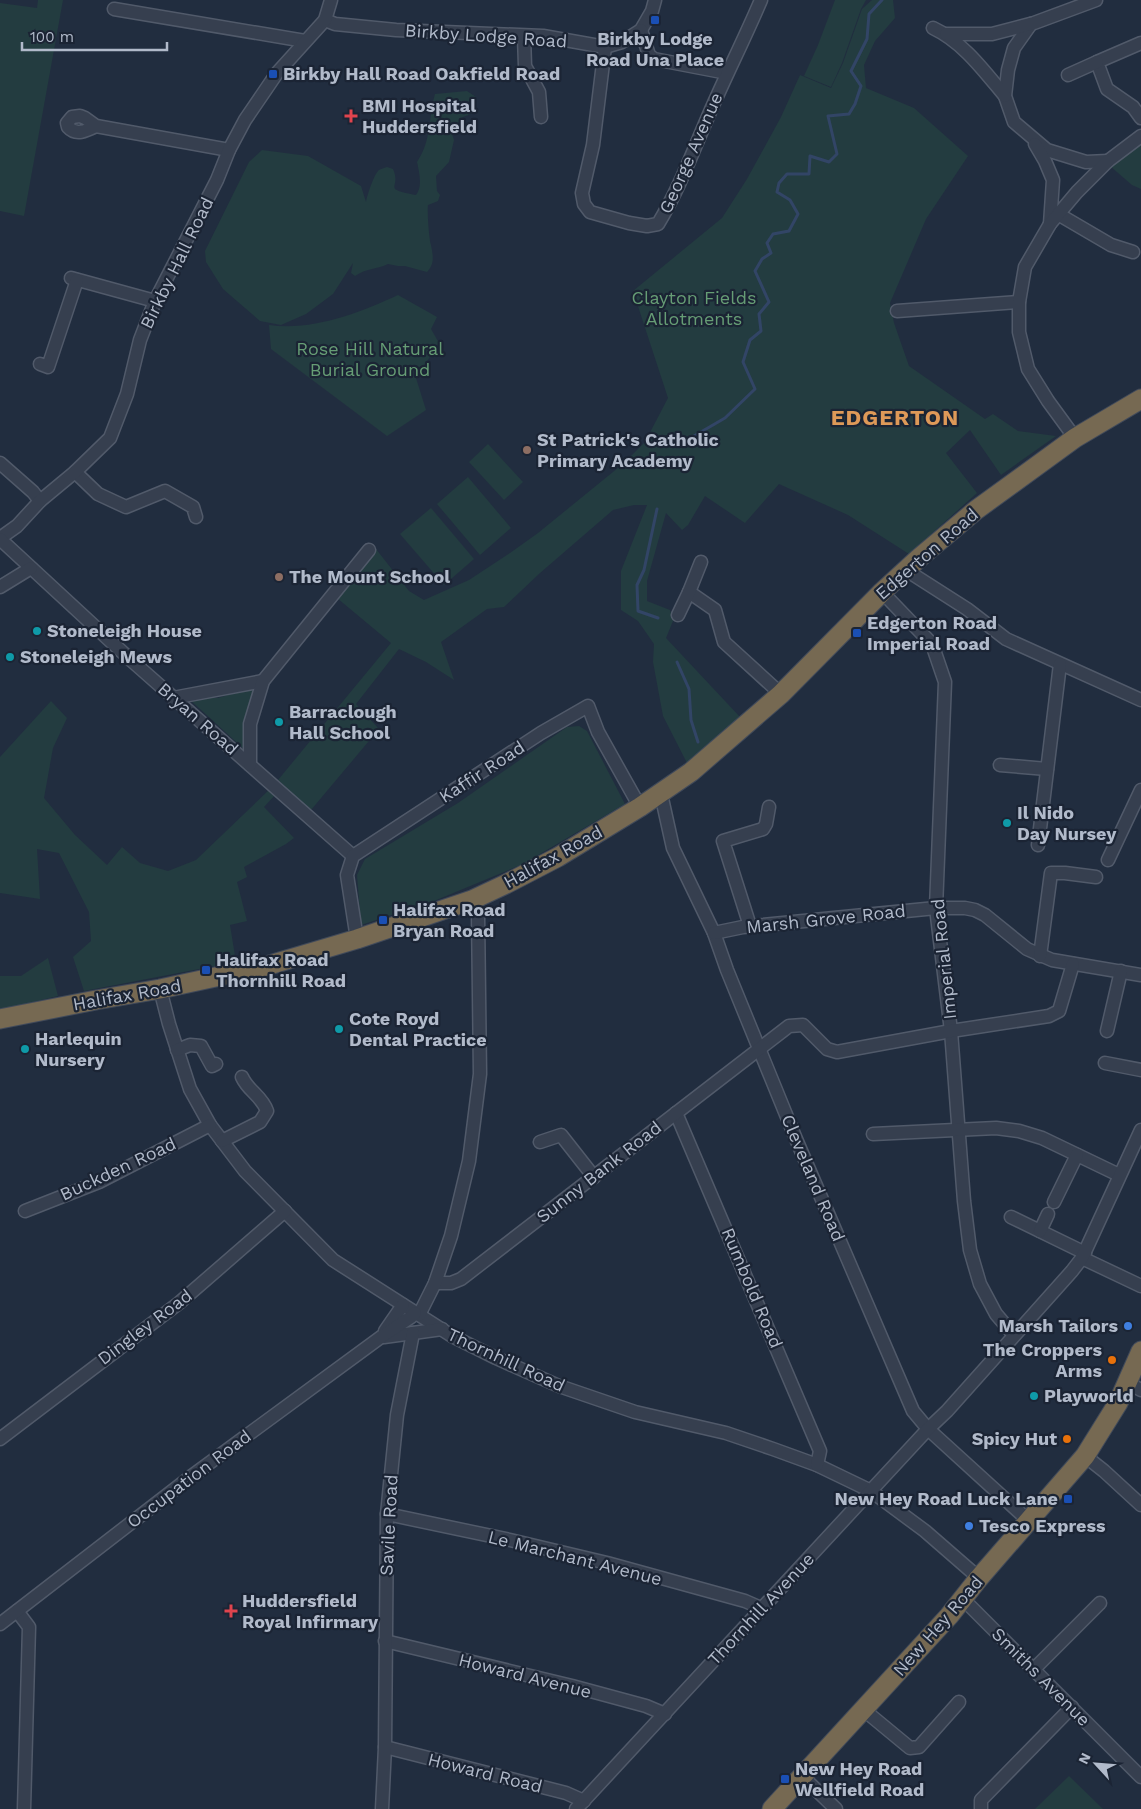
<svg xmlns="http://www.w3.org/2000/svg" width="1141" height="1809" viewBox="0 0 1141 1809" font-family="'Work Sans',sans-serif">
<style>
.green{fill:#233c40}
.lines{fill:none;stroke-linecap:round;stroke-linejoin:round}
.stream{stroke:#324566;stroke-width:3}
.minor-casing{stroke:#515a6a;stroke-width:15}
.highway-casing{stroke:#414a5a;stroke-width:21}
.minor{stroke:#363f4f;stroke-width:12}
.highway{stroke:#766952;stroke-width:19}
.transit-dot{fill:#1a4fb4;stroke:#1b2434;stroke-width:2}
.health-dot{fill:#e0444e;stroke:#1b2434;stroke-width:2}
.education-dot{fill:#8d6e63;stroke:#1b2434;stroke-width:2}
.culture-dot{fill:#0f9aa8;stroke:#1b2434;stroke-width:2}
.shop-dot{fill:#3f7fe0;stroke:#1b2434;stroke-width:2}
.food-dot{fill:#e8710a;stroke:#1b2434;stroke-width:2}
.labels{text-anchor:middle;stroke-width:4.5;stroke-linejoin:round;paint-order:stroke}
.street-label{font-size:18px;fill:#b1baca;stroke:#1b2434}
.poi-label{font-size:18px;font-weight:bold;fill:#b1baca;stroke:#1b2434;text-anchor:start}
.park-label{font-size:18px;fill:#669d75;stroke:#1b2434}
.district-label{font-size:22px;font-weight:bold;letter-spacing:1px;fill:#de9958;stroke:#1b2434}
</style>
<rect width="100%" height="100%" fill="#212d3f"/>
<!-- green -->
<g class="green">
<polygon points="38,0 63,0 24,216 0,211 0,3 37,8"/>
<polygon points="835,0 866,0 861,9 842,63 831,87 804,76 818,45"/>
<polygon points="872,0 893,0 895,18 875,41 864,65 866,88 914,108 968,156 926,219 890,303 894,323 909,366 985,419 993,414 1018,431 1056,436 1001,475 970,430 946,453 977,493 909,554 848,515 779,484 745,523 705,496 688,525 682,530 666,513 647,581 647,601 670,610 673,621 666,638 740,717 687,763 663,716 653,662 654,644 638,621 621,610 621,571 647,505 634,505 613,510 540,573 504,607 487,609 441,642 454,680 426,662 399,649 356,704 379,729 311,810 278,780 391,643 337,598 376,549 409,591 424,600 469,580 510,553 538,533 624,463 645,442 668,398 633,291 722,218 747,179 781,117 800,75 831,88 843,63 862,9"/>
<path d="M467,91L476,97C475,115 475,112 461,118L452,134L454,140L449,162L436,176L437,191L440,195L438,201L428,205C427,210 429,239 431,245C433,256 435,263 427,272L405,266H398L388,264C375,270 367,268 355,276L351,273L353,263L333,294L306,314L281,325L260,321L223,289L206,262L205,251L249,162L262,150L308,156L361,186L366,202C367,196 374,174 379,170C381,169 384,168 387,167L393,169C402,189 380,188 416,195C423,187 419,171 417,162C432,140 428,118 435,94Z"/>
<polygon points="1141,144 1141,189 1132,185 1110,166"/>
<path d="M398,295L437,317L431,329L439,343L416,378L426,410L387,436L271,349L269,325C313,331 359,313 398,295Z"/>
<polygon points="488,444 523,482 504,500 469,462"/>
<polygon points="468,477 511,528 480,555 437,504"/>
<polygon points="431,508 474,559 444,585 400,534"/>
<polygon points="255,687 245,750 188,698 218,698"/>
<polygon points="51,701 67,718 53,748 44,798 75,835 107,865 122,847 140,863 168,871 196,860 270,789 276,794 264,807 294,838 286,844 244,867 247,877 237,882 247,921 230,925 236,962 84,991 73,957 91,941 89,912 59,853 37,849 40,899 0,893 0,757"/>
<polygon points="579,726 587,731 625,804 523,864 434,901 361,925 357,875 365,859 458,803 567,727"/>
<polygon points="48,958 58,996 0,1010 0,976 21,976"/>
<polygon points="1069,1776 1103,1809 1035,1809"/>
</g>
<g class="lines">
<!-- stream -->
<g class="stream">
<polyline points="694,436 725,418 755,389 743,362 750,340 761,331 759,314 769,302 755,271 762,259 771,253 767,243 773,234 789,231 798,214 790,200 777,192 779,183 787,174 809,174 810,156 829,162 837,154 828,116 849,114 855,104 861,86 851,71 867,39 869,14 882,0"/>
<polyline points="657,509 644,570 637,585 638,611 658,618"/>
<polyline points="677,662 689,689 691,720 698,742"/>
</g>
<defs>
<g id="minor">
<polyline points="114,9 305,41"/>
<polyline points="325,20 335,24 396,30 543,36 605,47 622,42 641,30 652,11 655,0"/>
<polyline points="1031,24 1014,48 1008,70 1005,96 1014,122 1047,150 1086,162 1108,161"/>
<path d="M933,28C963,42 984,71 1005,96"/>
<polyline points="641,30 649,55 654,59 727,73"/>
<polyline points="946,34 992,34 1034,23 1096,0"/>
<polyline points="524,36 525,66 539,92 541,117"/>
<polyline points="1141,43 1097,62 1107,89 1133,107 1141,118"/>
<path d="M605,47L593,145L582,193L584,204L590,212L629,223L647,226L658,224C678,191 692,154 707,119C724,79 744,40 761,0"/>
<polyline points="1068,75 1097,62"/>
<path d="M96,126L85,118L80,116L72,117L67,123L68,127C76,136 86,131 96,126L229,150"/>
<polyline points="1035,144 1045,161 1053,180 1050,224"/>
<polyline points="1058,214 1111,245 1133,252"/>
<polyline points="71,278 155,301"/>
<polyline points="897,311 1019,302"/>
<polyline points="40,364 48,367 77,280"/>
<polyline points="1075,438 1048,401 1028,369 1019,332 1019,302 1025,267 1050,224 1077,192 1108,161 1141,136"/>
<polyline points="0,463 33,492 40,501"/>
<polyline points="75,472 98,494 126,507 165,491 193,507 196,517"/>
<polyline points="0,538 17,526 40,501 75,472 110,438 127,394 140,340 155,301 217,180 229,150 245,120 277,73 325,20 331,0"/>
<polyline points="0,539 132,661 353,856"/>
<polyline points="906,570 967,609 1006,639 1141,700"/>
<polyline points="0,587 31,568"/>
<polyline points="689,592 715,610 724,642 781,694"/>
<polyline points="882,592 932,644 945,682 936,908 951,1031 964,1201 970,1250 980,1284 996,1314 1014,1335"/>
<polyline points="678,615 689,592 701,562"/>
<polyline points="173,698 263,681"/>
<polyline points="250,765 250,724 263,681 369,550"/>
<polyline points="1000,765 1047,769"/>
<polyline points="661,794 673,848 714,933 727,970 796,1139 913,1411 928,1429 1029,1521"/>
<polyline points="1038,845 1060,664"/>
<polyline points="1108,860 1141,790"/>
<polyline points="750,926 723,841 763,829 766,824 769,807"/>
<polyline points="714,933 743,927 936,908 965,908 975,910 985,915 1027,949 1052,960 1141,975"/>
<polyline points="357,939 347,875 353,856 541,733 588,706 598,732 640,807"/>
<polyline points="1040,956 1051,873 1065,873 1096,877"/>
<polyline points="160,989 169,1024 190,1089 210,1125 245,1171 333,1260 452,1336 496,1358 559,1386 635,1412 726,1433 773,1449 817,1465 871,1491 925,1531 979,1578"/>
<polyline points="1107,1031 1121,971"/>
<polyline points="177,1050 190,1045 201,1046 212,1066 216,1064"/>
<polyline points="1105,1063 1141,1070"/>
<polyline points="676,1113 820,1451 817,1465"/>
<polyline points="873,1134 996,1128 1019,1131 1042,1138 1119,1175"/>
<path d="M222,1141L260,1122L267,1111C262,1096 248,1091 242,1077"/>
<polyline points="540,1142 561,1135 594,1177"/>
<polyline points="1054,1202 1077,1155"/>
<polyline points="25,1211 99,1182 210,1125"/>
<polyline points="1011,1217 1085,1253"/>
<polyline points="1040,1231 1048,1214"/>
<polyline points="1082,1258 1141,1286"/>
<polyline points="435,1283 451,1283 461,1279 789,1026 803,1025 827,1049 837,1052 951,1031 1049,1016 1059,1011 1073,964"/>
<polyline points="419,1315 435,1283 451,1236 469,1161 480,1074 478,914 472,900"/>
<polyline points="385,1331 403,1305"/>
<polyline points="384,1337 442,1329"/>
<polyline points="1128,1383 1141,1390"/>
<polyline points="0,1439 179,1303 285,1211"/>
<polyline points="1085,1456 1104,1471 1141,1505"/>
<polyline points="387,1514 510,1540 607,1563 745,1601 761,1608"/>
<polyline points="963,1599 1141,1777"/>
<polyline points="17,1611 29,1627 24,1809"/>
<polyline points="0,1624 193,1475 381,1337 411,1317 415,1313"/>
<polyline points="385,1641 572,1686 646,1706 665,1714"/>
<polyline points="1034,1669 1100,1603"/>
<polyline points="864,1710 910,1748 919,1747 959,1702"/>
<polyline points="385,1747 566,1793 584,1801"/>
<polyline points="803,1777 836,1809"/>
<polyline points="382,1809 385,1747 387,1514 397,1415 413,1333"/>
<polyline points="576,1809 928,1429 947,1411 1072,1271 1082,1258 1141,1130"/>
<polyline points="981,1809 981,1800 1072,1707"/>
</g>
<g id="highway">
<polyline points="0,1019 96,1000 160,989 266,966 357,939 472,900 506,884 558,857 640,807 691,772 781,694 882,592 919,558 976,510 1075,438 1141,399"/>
<polyline points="772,1809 949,1616 979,1578 1085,1456 1118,1403 1141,1351"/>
</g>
</defs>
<!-- minor casing -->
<use href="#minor" class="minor-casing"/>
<!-- highway casing -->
<use href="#highway" class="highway-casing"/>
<!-- minor -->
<use href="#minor" class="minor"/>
<!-- highway -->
<use href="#highway" class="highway"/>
</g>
<!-- markers -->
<g class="transit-dot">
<rect x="650" y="15" width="10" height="10" rx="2.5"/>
<rect x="268" y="69" width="10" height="10" rx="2.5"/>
<rect x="852" y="628" width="10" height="10" rx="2.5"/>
<rect x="378" y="915" width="10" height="10" rx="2.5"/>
<rect x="201" y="965" width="10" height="10" rx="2.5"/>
<rect x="1063" y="1494" width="10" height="10" rx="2.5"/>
<rect x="780" y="1774" width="10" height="10" rx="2.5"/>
</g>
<g class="health-dot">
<path d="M348.5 108.5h5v5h5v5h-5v5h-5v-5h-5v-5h5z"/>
<path d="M228.5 1603.5h5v5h5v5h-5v5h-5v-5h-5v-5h5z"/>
</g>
<g class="education-dot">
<circle cx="527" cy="450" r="5"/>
<circle cx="279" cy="577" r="5"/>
</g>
<g class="culture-dot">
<circle cx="37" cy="631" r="5"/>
<circle cx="10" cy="657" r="5"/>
<circle cx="279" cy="722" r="5"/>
<circle cx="1007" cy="823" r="5"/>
<circle cx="339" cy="1029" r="5"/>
<circle cx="25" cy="1049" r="5"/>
<circle cx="1034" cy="1396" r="5"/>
</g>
<g class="shop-dot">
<circle cx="1128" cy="1326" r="5"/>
<circle cx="969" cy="1526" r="5"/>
</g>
<g class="food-dot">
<circle cx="1112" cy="1360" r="5"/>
<circle cx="1067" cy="1439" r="5"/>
</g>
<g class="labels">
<!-- street labels -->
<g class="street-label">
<text transform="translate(486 36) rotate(4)" y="6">Birkby Lodge Road</text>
<text transform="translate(691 153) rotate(-66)" y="6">George Avenue</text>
<text transform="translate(177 263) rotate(-64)" y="6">Birkby Hall Road</text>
<text transform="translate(927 554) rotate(-41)" y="6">Edgerton Road</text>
<text transform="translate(198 719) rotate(41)" y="6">Bryan Road</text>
<text transform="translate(482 772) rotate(-33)" y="6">Kaffir Road</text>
<text transform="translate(553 857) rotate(-29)" y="6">Halifax Road</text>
<text transform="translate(826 919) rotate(-6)" y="6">Marsh Grove Road</text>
<text transform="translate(944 959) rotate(-96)" y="6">Imperial Road</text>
<text transform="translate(127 995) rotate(-10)" y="6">Halifax Road</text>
<text transform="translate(118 1169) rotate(-25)" y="6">Buckden Road</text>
<text transform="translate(599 1172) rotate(-38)" y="6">Sunny Bank Road</text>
<text transform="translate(813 1178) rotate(67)" y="6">Cleveland Road</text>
<text transform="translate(752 1288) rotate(67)" y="6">Rumbold Road</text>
<text transform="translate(145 1327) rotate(-37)" y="6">Dingley Road</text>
<text transform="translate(506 1360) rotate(25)" y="6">Thornhill Road</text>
<text transform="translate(189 1479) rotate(-37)" y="6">Occupation Road</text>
<text transform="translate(389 1525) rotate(-87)" y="6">Savile Road</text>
<text transform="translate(575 1558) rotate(14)" y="6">Le Marchant Avenue</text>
<text transform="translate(761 1609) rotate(-47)" y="6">Thornhill Avenue</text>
<text transform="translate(938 1626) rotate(-49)" y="6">New Hey Road</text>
<text transform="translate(525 1676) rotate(14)" y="6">Howard Avenue</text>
<text transform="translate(1041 1677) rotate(45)" y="6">Smiths Avenue</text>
<text transform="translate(485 1773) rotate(14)" y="6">Howard Road</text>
</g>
<!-- poi labels -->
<g class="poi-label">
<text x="655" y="45" text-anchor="middle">Birkby Lodge<tspan x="655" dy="21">Road Una Place</tspan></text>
<text x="283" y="80">Birkby Hall Road Oakfield Road</text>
<text x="362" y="112">BMI Hospital<tspan x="362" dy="21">Huddersfield</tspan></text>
<text x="537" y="446">St Patrick's Catholic<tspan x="537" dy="21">Primary Academy</tspan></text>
<text x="289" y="583">The Mount School</text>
<text x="867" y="629">Edgerton Road<tspan x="867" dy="21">Imperial Road</tspan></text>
<text x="47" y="637">Stoneleigh House</text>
<text x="20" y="663">Stoneleigh Mews</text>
<text x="289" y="718">Barraclough<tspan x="289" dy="21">Hall School</tspan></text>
<text x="1017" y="819">Il Nido<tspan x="1017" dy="21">Day Nursey</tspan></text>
<text x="393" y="916">Halifax Road<tspan x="393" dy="21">Bryan Road</tspan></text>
<text x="216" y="966">Halifax Road<tspan x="216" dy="21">Thornhill Road</tspan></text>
<text x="349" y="1025">Cote Royd<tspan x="349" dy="21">Dental Practice</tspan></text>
<text x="35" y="1045">Harlequin<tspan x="35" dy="21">Nursery</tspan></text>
<text x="1118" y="1332" text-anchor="end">Marsh Tailors</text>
<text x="1102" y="1356" text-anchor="end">The Croppers<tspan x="1102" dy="21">Arms</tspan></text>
<text x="1044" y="1402">Playworld</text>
<text x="1057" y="1445" text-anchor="end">Spicy Hut</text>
<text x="1058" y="1505" text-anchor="end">New Hey Road Luck Lane</text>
<text x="979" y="1532">Tesco Express</text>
<text x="242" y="1607">Huddersfield<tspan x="242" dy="21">Royal Infirmary</tspan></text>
<text x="795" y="1775">New Hey Road<tspan x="795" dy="21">Wellfield Road</tspan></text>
</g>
<!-- park labels -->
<g class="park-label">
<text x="694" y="304">Clayton Fields<tspan x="694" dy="21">Allotments</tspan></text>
<text x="370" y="355">Rose Hill Natural<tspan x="370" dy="21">Burial Ground</tspan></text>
</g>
<!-- district labels -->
<g class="district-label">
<text x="895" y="425">EDGERTON</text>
</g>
</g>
<!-- north arrow -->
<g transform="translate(1096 1764) rotate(296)" stroke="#1b2434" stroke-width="4" paint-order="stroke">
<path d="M0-4L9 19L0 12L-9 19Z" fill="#b1baca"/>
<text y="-8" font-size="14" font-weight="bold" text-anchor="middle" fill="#b1baca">N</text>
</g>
<!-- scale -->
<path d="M22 42v8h145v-8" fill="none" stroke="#b1baca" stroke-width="2.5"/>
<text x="30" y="42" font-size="15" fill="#b1baca" stroke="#1b2434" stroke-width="4" paint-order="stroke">100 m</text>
</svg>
